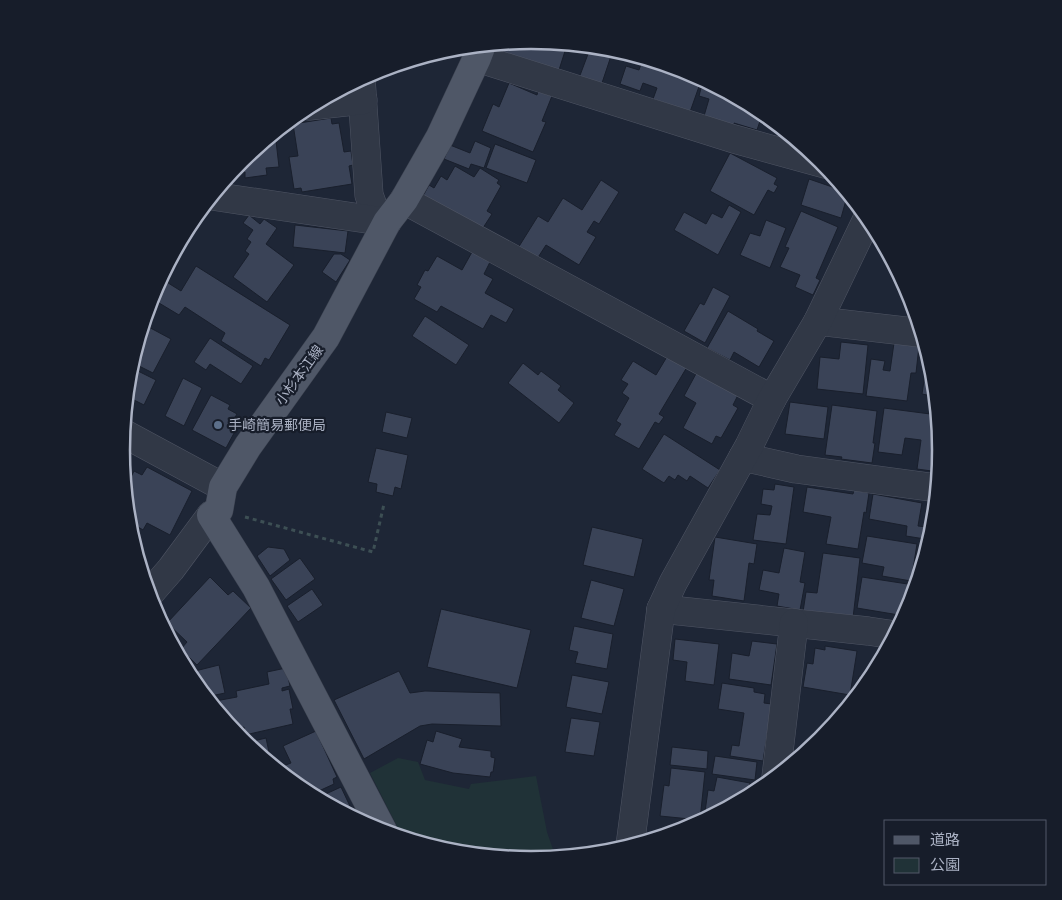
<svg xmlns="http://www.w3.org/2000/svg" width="1062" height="900" viewBox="0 0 1062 900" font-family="'Titillium Web','Noto Sans JP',sans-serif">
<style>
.green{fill:#203237}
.building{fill:#3a4357;stroke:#191f2c}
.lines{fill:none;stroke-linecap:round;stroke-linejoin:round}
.minor-casing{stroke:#4f5564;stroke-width:29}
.major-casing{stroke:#3b414f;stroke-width:29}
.path{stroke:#3d4f54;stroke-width:3;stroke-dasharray:4 4;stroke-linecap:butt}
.minor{stroke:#313846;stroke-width:28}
.major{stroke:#4f5767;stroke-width:28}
.service-dot{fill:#5c6f8a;stroke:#171d2a;stroke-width:2}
.labels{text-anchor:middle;stroke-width:4.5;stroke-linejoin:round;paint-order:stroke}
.street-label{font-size:14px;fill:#abb2c4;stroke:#171d2a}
.poi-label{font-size:14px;fill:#abb2c4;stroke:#171d2a;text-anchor:start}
.rim{fill:none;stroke:#abb2c4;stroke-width:2.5}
</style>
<rect width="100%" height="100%" fill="#1e2636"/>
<!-- green -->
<path class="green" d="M398,758L418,762L425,780L469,789L471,784L536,776L547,832L556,858L531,860L492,856L491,854C461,859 431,846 403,838L370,773Z"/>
<!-- building -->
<g class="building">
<polygon points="531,40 554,42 553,44 566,48 559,70 503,53 507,42"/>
<polygon points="591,46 605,47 613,50 601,86 579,78"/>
<polygon points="643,58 688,71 702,78 690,112 653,99 657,88 643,83 640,91 620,84 626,66 639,70"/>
<polygon points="408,61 408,67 378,70"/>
<polygon points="509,83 537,95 538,91 552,96 542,121 546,122 533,152 482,131 493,104 499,107"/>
<polygon points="701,88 740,99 759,109 763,112 757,130 734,123 734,126 704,116 709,99 699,96"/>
<polygon points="331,118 332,124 339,123 344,152 351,151 353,165 349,166 352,184 302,192 301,188 294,189 289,157 298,156 293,124"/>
<polygon points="275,132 279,167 266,168 267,175 245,178 245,172 230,173 241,160"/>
<polygon points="475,141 491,148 484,168 471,164 469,169 444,159 450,145 470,153"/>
<polygon points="495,144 536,160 527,183 486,168"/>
<polygon points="730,153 777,178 774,184 778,186 774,193 768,190 754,215 710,191"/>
<polygon points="455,166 474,177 480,168 499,180 497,183 501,186 487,211 492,214 481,231 423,196 429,185 434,188 441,176 447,180"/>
<polygon points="809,179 847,192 848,193 841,218 801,205"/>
<polygon points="601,180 619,192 599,224 594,221 587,232 596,237 579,265 546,245 537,259 518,248 538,216 548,222 563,198 582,210"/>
<polygon points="729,205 741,212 718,255 674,230 684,212 706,224 712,213 722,218"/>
<polygon points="801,211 838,227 816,278 820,280 813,295 795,287 800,275 780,267 789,248 785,247"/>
<polygon points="249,215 260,224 264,219 277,228 266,244 294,265 267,302 233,277 249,254 245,251 251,242 247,239 253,230 243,223"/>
<polygon points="766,220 786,228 770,268 740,255 750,233 760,236"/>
<polygon points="295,225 348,231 345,253 293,247"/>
<polygon points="472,252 490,262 484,274 493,279 485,293 514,309 506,323 491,315 483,329 441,306 437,312 414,299 421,287 417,285 425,270 428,271 437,256 462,270"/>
<polygon points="334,254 341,254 350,260 336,282 322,272"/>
<polygon points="196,266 290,325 269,360 265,358 261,366 221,341 225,333 185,307 179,315 154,300 165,281 181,291"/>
<polygon points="713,287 730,296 705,343 684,331 700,303 704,305"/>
<polygon points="728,311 758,329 757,331 774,341 759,367 734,352 730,360 707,348"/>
<polygon points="425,316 469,345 456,365 412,336"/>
<polygon points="143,324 171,339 153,373 131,362"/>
<polygon points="210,338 253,366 241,384 210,364 206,370 194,362"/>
<polygon points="841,342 868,345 863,394 817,389 820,357 839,359"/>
<polygon points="894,343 919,346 916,373 911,373 907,401 866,396 871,359 885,361 883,370 890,371"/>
<polygon points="668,355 687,367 659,414 664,417 659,424 655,422 639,449 614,435 621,424 616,421 629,398 622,393 628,384 621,380 633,361 656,375"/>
<polygon points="523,363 538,375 541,371 561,386 558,390 574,403 559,423 508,383"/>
<polygon points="130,367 156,380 144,405 126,396"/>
<polygon points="698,370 739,393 733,405 738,408 721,438 716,436 712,444 683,428 696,403 684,396"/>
<polygon points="925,374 934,375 936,404 931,403 932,396 922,394"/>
<polygon points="183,378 202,388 184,426 165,416"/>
<polygon points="211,395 230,405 228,409 237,414 234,419 240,422 226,448 192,430"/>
<polygon points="790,402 828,407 824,439 785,434"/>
<polygon points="832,405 877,411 873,443 875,443 872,463 841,459 842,457 825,455"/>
<polygon points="884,408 938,415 937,438 940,438 941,450 939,472 917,469 921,440 905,438 902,455 878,452"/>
<polygon points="386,412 412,418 407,438 382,432"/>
<polygon points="664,434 720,470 708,488 690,476 687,481 678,475 675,480 669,476 664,483 642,469"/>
<polygon points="376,448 408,455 401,489 395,487 393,496 376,492 377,484 368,482"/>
<polygon points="147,467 192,491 170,535 147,523 143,530 135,525 137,522 128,517 125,489 134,471 142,475"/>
<polygon points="775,484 794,487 786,544 753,540 757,514 770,515 772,506 761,504 763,489 774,490"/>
<polygon points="807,487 853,494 854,490 869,493 866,513 864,512 858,549 826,544 831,517 803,512"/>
<polygon points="873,494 922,503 918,526 927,527 925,539 906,536 907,526 869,519"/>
<polygon points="592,527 643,539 634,577 583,565"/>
<polygon points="867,536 917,544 913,569 921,570 917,582 882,576 884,567 862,563"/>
<polygon points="715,537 757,544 754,564 749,563 744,601 712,596 714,580 709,580"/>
<polygon points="268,547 284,549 290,560 270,576 257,556"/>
<polygon points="784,548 805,552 800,582 805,583 800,610 777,606 779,594 759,590 763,570 779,573"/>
<polygon points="823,553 860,558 853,618 803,612 806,592 817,593"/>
<polygon points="300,558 315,579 286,600 271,579"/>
<polygon points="210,577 228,595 233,591 251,608 197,665 181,649 187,642 167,623"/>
<polygon points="862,577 914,585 912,599 905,616 857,608"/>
<polygon points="591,580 624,589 614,626 581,618"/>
<polygon points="312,589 323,605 298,622 287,606"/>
<polygon points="441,609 531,630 517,688 427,667"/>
<polygon points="574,626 613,634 607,669 575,663 578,652 569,650"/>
<polygon points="675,639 719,644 714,685 685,681 687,662 673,660"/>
<polygon points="752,641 777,644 771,685 729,679 732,653 749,656"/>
<polygon points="825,646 857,651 850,695 803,687 807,663 813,664 815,648 825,650"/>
<polygon points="219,665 225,693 206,697 187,673"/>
<polygon points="286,668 290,686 282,688 282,691 289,689 293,709 290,709 293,724 245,735 244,727 232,729 210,702 237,697 236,691 269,684 267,672"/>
<polygon points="399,671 410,693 425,691 500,693 501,726 432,724 420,726 364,759 334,700"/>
<polygon points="572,675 609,682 602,714 566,707"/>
<polygon points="859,676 872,678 857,697 856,696"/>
<polygon points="722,683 754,688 754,692 765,694 764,703 772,704 763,761 730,756 732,745 739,746 744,713 718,709"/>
<polygon points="571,718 600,722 594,756 565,752"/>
<polygon points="316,731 337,777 333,779 334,784 310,795 289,779 283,766 291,763 283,746"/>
<polygon points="436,731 462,739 459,747 491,751 491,757 495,758 493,772 491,772 490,777 453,773 420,764 427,740 433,742"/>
<polygon points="266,738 272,766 245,743"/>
<polygon points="672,747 708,751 707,769 670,765"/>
<polygon points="715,756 757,762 755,780 712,774"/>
<polygon points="671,768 705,772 700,820 660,816 664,785 669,786"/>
<polygon points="717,777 750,783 748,797 708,818 709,813 705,812 708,790 714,791"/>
<polygon points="341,787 356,819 317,798"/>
<polygon points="652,831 670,834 651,840"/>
</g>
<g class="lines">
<defs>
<g id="minor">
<polyline points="477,58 734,139 825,164"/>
<polyline points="361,78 369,195 374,209 387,222"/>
<polyline points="309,106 363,100"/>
<polyline points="212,196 387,222"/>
<polyline points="404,200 772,399"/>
<polyline points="818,321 922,333"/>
<polyline points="123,433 223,487"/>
<polyline points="743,457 796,469 937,488"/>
<polyline points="148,593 151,592 171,569 211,515"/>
<polyline points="661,609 868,631 895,635"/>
<polyline points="776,777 794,623"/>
<polyline points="630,846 661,609 673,583 749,446 772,399 818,321 868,217"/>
</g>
<polyline id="major" points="383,831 256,587 211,515 219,510 223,487 248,446 326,337 387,222 404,200 440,137 477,58 482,45"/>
</defs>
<!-- minor casing -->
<use href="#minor" class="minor-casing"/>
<!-- major casing -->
<use href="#major" class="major-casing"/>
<!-- path -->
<polyline class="path" points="245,517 373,552 384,504"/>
<!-- minor -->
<use href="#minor" class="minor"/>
<!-- major -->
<use href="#major" class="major"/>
</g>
<!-- markers -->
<circle class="service-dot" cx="218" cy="425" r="5"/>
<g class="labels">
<!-- street labels -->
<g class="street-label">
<text transform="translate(299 375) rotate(-54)" y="5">小杉本江線</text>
</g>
<!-- poi labels -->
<g class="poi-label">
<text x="228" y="430">手崎簡易郵便局</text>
</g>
</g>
<!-- crop -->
<path d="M0 0H1062V900H0ZM130 450a401 401 0 1 1 802 0a401 401 0 1 1-802 0Z" fill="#171d2a" fill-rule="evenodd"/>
<path class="rim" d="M130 450a401 401 0 1 1 802 0a401 401 0 1 1-802 0Z"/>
<!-- legend -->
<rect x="884" y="820" width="162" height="65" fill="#171d2a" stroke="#525968"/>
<rect x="894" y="836" width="25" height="8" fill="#4f5767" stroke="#525968"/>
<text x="930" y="845" font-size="15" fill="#abb2c4">道路</text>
<rect x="894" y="858" width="25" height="15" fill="#203237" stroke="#525968"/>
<text x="930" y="870" font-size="15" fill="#abb2c4">公園</text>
</svg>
